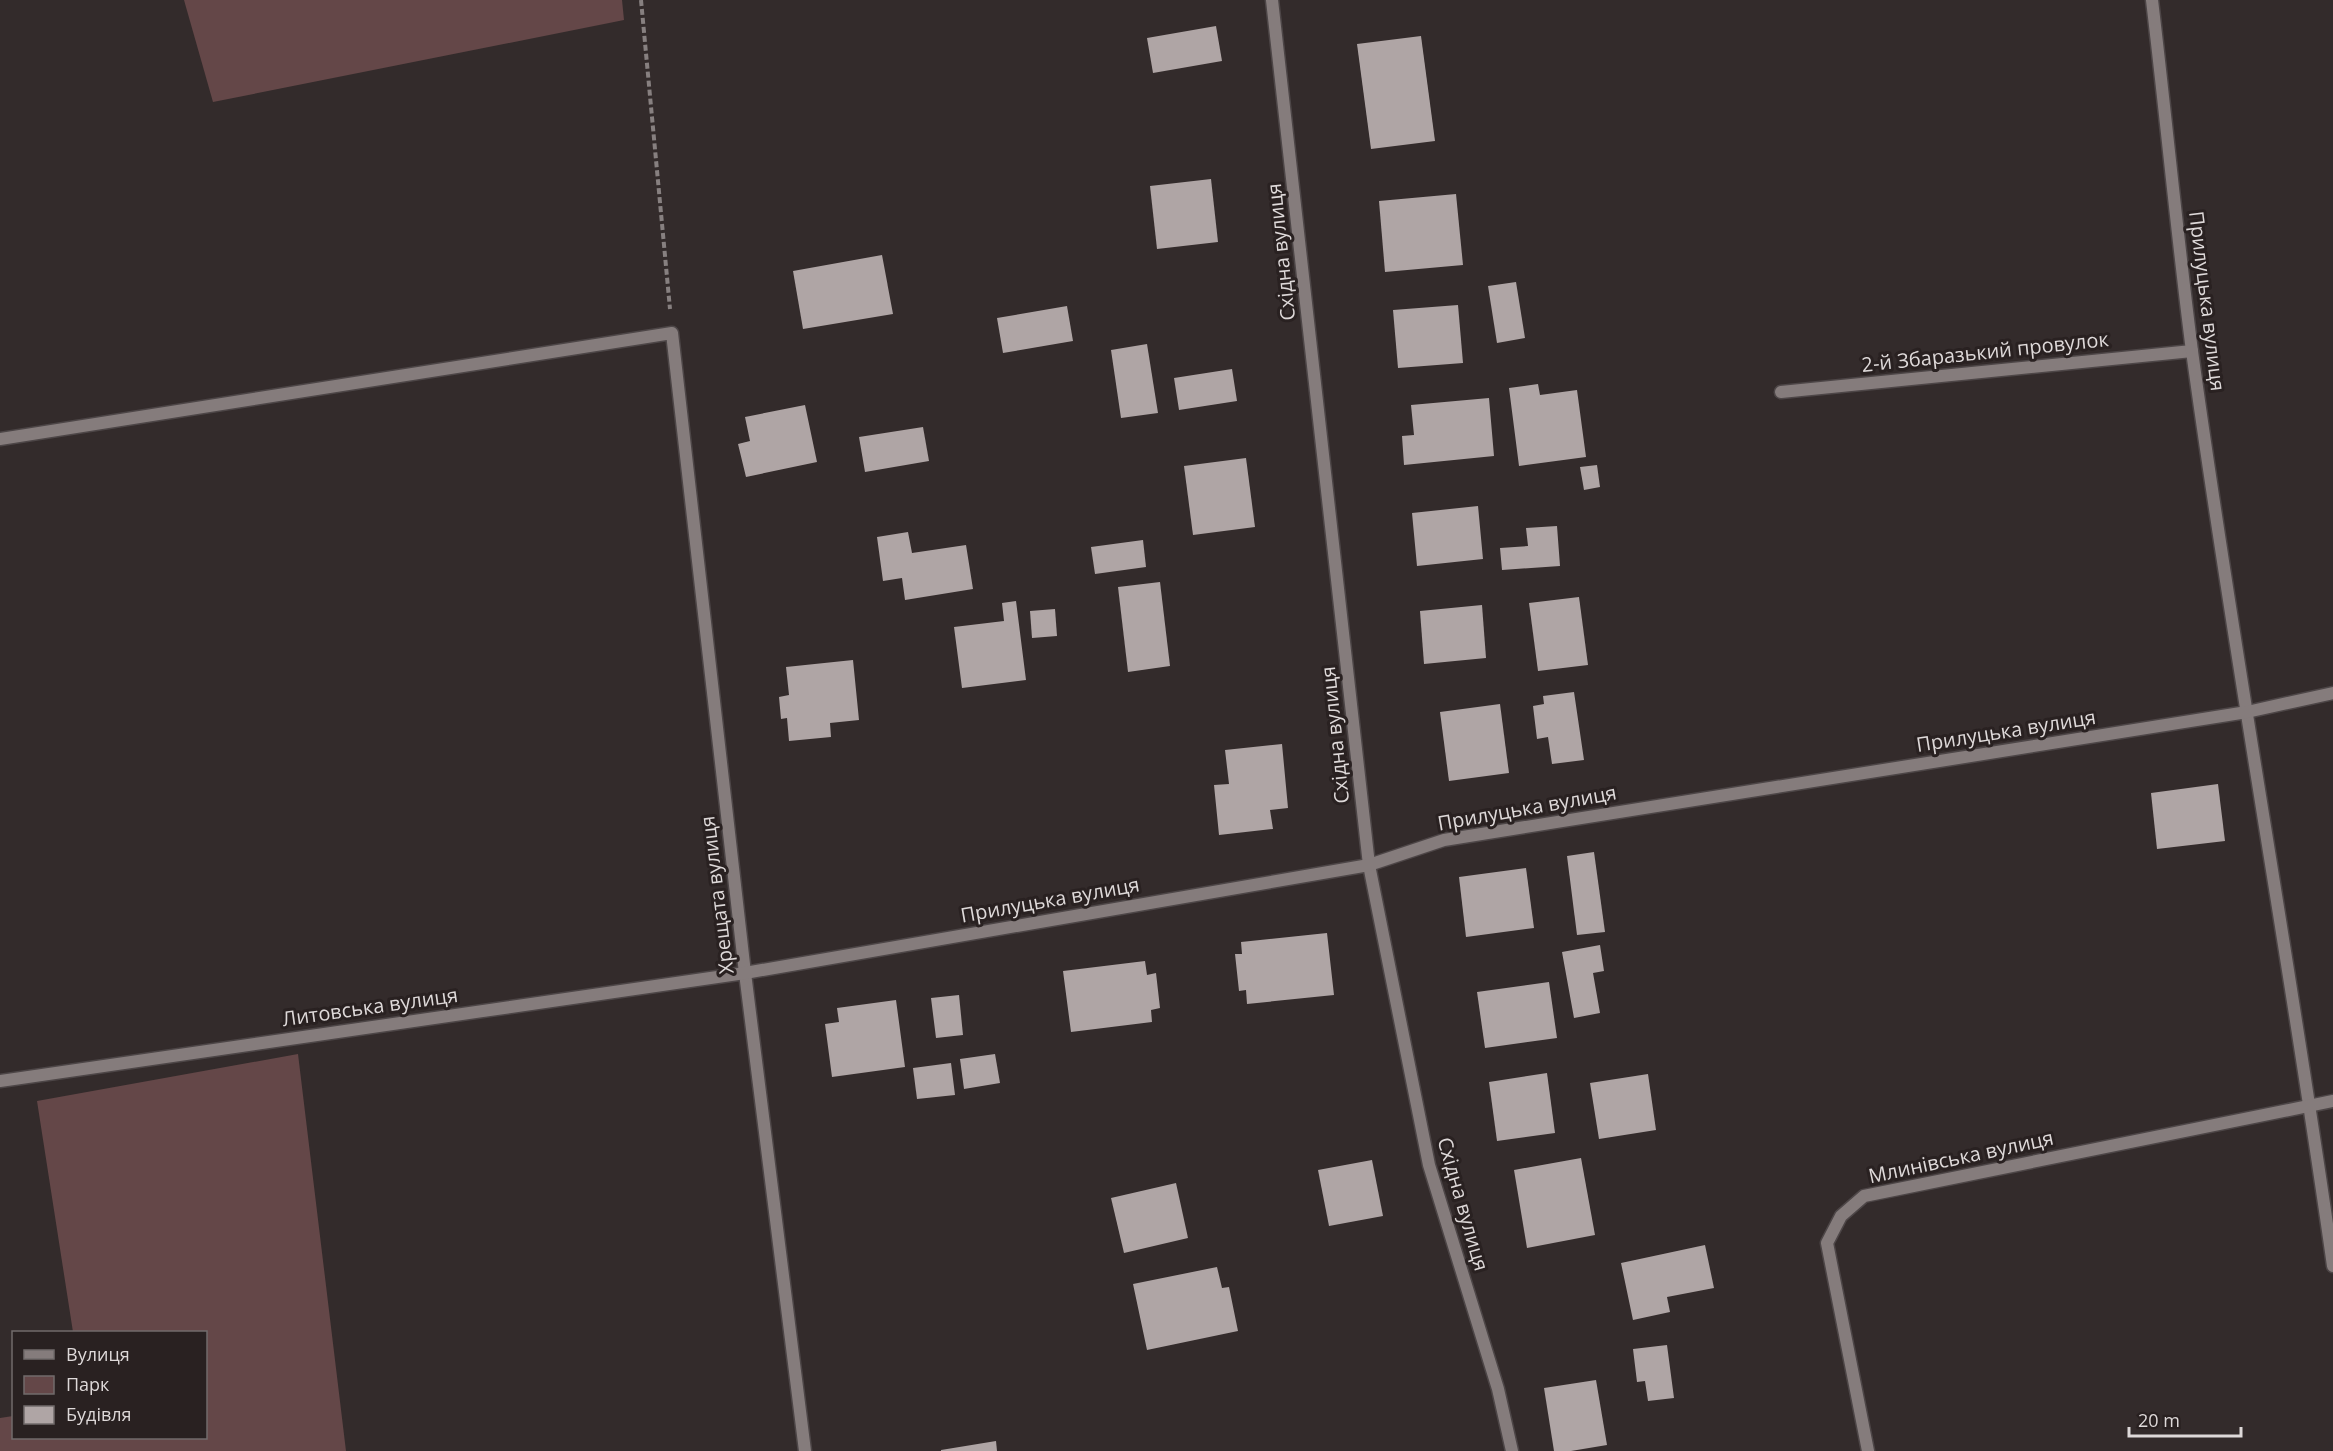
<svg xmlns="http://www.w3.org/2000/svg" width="2333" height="1451" viewBox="0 0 2333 1451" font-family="'Open Sans',sans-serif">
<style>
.green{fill:#644748}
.building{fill:#afa5a5}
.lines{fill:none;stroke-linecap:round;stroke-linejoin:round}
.lane-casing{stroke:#4d4647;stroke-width:15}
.street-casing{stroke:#4d4647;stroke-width:15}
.path{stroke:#878080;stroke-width:4;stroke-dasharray:6 3;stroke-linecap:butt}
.lane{stroke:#857c7c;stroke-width:12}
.street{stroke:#857c7c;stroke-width:12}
.labels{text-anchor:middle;stroke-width:6;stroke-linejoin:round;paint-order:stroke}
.street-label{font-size:20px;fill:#ded9d9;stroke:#292121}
</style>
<rect width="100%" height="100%" fill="#332b2b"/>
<!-- green -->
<g class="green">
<polygon points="184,0 622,0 624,20 213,102"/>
<polygon points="298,1054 346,1451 0,1451 0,1418 13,1416 14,1438 206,1438 206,1332 73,1332 37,1101"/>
</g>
<!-- building -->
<g class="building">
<polygon points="1216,26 1222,61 1153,73 1147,38"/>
<polygon points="1421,36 1435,141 1371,149 1357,44"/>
<polygon points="1211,179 1218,242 1157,249 1150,186"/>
<polygon points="1456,194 1463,265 1385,272 1379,201"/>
<polygon points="882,255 893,314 803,329 793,271"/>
<polygon points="1516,282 1525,338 1497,343 1488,286"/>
<polygon points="1458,305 1463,363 1398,368 1393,310"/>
<polygon points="1067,306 1073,341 1003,353 997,318"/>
<polygon points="1147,344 1158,413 1121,418 1111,350"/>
<polygon points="1232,369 1237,401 1179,410 1174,378"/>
<polygon points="1538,384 1540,395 1577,390 1586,457 1519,466 1509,388"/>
<polygon points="1489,398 1494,456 1404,465 1402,436 1414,435 1411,405"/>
<polygon points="805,405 817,462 746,477 738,444 750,441 745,417"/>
<polygon points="923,427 929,461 865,472 859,437"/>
<polygon points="1246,458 1255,527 1193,535 1184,466"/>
<polygon points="1597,465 1600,487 1584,490 1580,467"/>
<polygon points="1478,506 1483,559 1417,566 1412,513"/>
<polygon points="1557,526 1560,566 1502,570 1500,548 1528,546 1526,528"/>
<polygon points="908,532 912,553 966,545 973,589 905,600 902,578 883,581 877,537"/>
<polygon points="1143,540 1146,567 1095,574 1091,547"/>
<polygon points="1160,582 1170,666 1128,672 1118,587"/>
<polygon points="1579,597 1588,665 1538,671 1529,603"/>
<polygon points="1016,601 1026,680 962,688 954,627 1004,621 1002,603"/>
<polygon points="1482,605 1486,658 1424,664 1420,611"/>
<polygon points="1055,609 1057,636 1032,638 1030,611"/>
<polygon points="853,660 859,720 830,723 831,737 789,741 787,718 781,719 779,697 789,695 786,667"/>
<polygon points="1574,692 1584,760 1552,764 1548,737 1537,739 1533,706 1544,704 1543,696"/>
<polygon points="1500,704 1509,773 1449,781 1440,712"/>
<polygon points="1282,744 1288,808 1270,810 1273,829 1219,835 1214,785 1229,784 1225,750"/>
<polygon points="2218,784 2225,841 2157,849 2151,793"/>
<polygon points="1594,852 1605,932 1577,935 1567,856"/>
<polygon points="1526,868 1534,928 1466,937 1459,877"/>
<polygon points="1327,933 1334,995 1247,1004 1246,990 1239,991 1235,954 1242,954 1241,942"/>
<polygon points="1600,945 1604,971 1593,973 1600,1013 1574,1018 1562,952"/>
<polygon points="1145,961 1147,975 1156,973 1160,1008 1151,1010 1152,1022 1071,1032 1063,971"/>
<polygon points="1549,982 1557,1038 1485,1048 1477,992"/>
<polygon points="959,995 963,1035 936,1038 931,998"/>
<polygon points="896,1000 905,1067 832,1077 825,1024 839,1022 837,1008"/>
<polygon points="995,1054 1000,1083 964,1089 960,1059"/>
<polygon points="951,1063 955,1095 917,1099 913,1068"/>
<polygon points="1547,1073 1555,1133 1497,1141 1489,1082"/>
<polygon points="1648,1074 1656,1130 1599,1139 1590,1083"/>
<polygon points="1581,1158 1595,1235 1527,1248 1514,1170"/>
<polygon points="1372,1160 1383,1216 1329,1226 1318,1170"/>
<polygon points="1176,1183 1188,1238 1124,1253 1111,1198"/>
<polygon points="1705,1245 1714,1288 1667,1297 1670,1312 1633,1320 1621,1263"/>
<polygon points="1217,1267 1222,1288 1229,1287 1238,1331 1147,1350 1133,1284"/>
<polygon points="1667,1345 1674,1398 1648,1401 1645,1381 1637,1382 1633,1349"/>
<polygon points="1596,1380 1607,1445 1571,1451 1554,1451 1544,1388"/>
<polygon points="996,1441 997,1451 941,1451 941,1450"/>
</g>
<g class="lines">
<defs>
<polyline id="lane" points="1781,392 2192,351"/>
<g id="street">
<polyline points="1272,0 1369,865 1429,1165 1498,1389 1512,1451"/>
<path d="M2152,0C2166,117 2177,235 2192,351C2234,657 2290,961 2333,1266"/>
<polyline points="0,439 672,333 745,973 805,1451"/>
<polyline points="0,1081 745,973 1369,865 1444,840 2247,712 2333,693"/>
<polyline points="1868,1451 1827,1243 1841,1216 1864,1196 2333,1101"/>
</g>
</defs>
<!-- lane casing -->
<use href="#lane" class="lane-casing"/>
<!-- street casing -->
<use href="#street" class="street-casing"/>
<!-- path -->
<polyline class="path" points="641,0 670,309"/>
<!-- lane -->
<use href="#lane" class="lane"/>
<!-- street -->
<use href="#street" class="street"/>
</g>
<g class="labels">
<!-- street labels -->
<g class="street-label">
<text transform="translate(1281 252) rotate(-96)" y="7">Східна вулиця</text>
<text transform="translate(2207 301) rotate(83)" y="7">Прилуцька вулиця</text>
<text transform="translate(1985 352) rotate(-6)" y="7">2-й Збаразький провулок</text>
<text transform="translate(2006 731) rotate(-9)" y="7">Прилуцька вулиця</text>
<text transform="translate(1335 735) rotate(-96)" y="7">Східна вулиця</text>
<text transform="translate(1527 808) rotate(-10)" y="7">Прилуцька вулиця</text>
<text transform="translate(717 895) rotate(-97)" y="7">Хрещата вулиця</text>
<text transform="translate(1050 900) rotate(-10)" y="7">Прилуцька вулиця</text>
<text transform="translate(370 1007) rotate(-8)" y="7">Литовська вулиця</text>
<text transform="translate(1961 1157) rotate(-12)" y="7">Млинівська вулиця</text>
<text transform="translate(1463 1204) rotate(74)" y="7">Східна вулиця</text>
</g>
</g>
<!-- legend -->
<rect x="12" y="1331" width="195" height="108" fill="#292121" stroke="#716b6b" stroke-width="1.5"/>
<rect x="24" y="1350" width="30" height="9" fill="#857c7c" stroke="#716b6b" stroke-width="1.5"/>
<text x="66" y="1361" font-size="18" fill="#ded9d9">Вулиця</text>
<rect x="24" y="1376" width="30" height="18" fill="#644748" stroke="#716b6b" stroke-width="1.5"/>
<text x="66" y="1391" font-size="18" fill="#ded9d9">Парк</text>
<rect x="24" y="1406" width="30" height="18" fill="#afa5a5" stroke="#716b6b" stroke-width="1.5"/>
<text x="66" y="1421" font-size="18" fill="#ded9d9">Будівля</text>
<!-- scale -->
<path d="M2129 1427v9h112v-9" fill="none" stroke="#ded9d9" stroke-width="3"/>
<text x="2138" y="1427" font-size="18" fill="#ded9d9" stroke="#292121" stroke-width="4.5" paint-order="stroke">20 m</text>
</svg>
